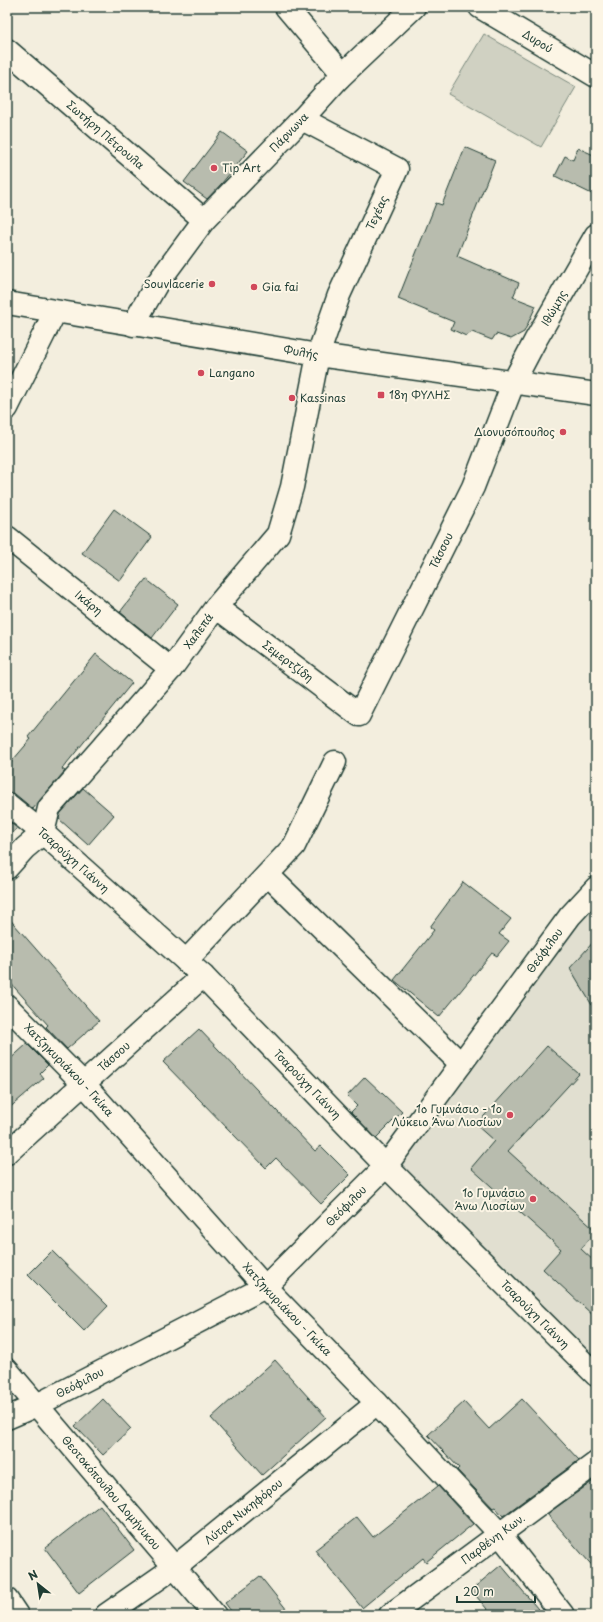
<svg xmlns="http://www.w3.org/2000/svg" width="603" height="1622" viewBox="0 0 603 1622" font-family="'Playpen Sans',sans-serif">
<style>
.built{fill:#e1dfd0}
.green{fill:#d0d1c2;stroke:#78877b}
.building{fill:#b8bcae;stroke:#1f3d34}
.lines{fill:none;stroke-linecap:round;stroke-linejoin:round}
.street-casing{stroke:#1f3d34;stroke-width:25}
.primary-casing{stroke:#1f3d34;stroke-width:25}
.street{stroke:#fcf5e5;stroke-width:22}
.primary{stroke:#fcf5e5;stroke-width:22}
.poi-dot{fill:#d1495b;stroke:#fcf5e5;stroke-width:1.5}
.labels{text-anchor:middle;stroke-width:4;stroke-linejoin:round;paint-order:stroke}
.street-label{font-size:11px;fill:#1f3d34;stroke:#fcf5e5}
.poi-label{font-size:11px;fill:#1f3d34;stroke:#fcf5e5;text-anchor:start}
</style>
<rect width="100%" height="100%" fill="#f3eede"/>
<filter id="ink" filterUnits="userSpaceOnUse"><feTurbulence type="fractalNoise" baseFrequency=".025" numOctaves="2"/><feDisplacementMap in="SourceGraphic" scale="8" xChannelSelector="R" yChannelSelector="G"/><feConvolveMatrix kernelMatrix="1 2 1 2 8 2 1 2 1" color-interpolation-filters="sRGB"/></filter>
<g filter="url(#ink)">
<!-- built -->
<polygon class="built" points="596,888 596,1375 386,1166"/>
<!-- green -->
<polygon class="green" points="484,34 576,87 541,147 448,94"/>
<!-- building -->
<g class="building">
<polygon points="222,132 248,151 222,183 207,199 184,182"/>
<polygon points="465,147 495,160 457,256 519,283 513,297 536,306 524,332 511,339 496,334 492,340 472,332 466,336 451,329 454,322 398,299 436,203 442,205"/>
<polygon points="578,148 596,156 596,196 555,176 565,156 573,160"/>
<polygon points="114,509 152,537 120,581 82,553"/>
<polygon points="146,579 178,604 152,638 120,612"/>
<polygon points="96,654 132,683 62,769 65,771 40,800 33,809 15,794 7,792 7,767 31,739 28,737"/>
<polygon points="83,788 114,815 88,845 59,819 60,814"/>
<polygon points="7,820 17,828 7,840"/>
<polygon points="463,882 511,919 499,934 509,941 497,956 492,953 439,1017 394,980 434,930 430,927"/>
<polygon points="7,916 99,1021 67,1049 46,1027 48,1025 7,979"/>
<polygon points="596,939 596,1012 570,968"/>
<polygon points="199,1029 315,1151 321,1146 350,1175 321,1204 276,1158 266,1168 163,1062"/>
<polygon points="27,1044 48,1065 40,1073 44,1078 7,1110 7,1062"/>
<polygon points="547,1046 579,1074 508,1151 596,1231 581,1249 596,1263 596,1318 543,1269 561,1249 471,1168 494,1141 476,1125"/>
<polygon points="365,1077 402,1112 376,1138 351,1112 357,1106 347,1096"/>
<polygon points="52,1251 108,1306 84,1331 28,1275"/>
<polygon points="275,1360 326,1417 262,1475 211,1418"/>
<polygon points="103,1399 131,1429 103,1455 75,1426"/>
<polygon points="522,1399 579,1460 503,1516 495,1507 493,1508 457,1470 459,1468 428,1435 464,1402 489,1429"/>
<polygon points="596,1479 596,1570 547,1514"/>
<polygon points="438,1486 473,1524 426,1562 423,1558 362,1608 315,1550 357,1517 373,1537"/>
<polygon points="100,1505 134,1550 79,1593 45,1548"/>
<polygon points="501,1565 543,1615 492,1615 471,1590"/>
<polygon points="260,1576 291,1615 234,1615 225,1603"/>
</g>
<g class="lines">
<defs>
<g id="street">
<polyline points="286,7 340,71 339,78"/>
<path id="s1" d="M480,7L596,76"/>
<path id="s2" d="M7,50L204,220"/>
<path id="s3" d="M133,325L156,285L204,220L302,119L339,78L414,7"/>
<polyline points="7,408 55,312"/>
<path id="s4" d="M7,537L171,669"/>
<path id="s5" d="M216,607L359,715L473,487L514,381L535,341L596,235"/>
<path id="s6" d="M7,804L43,833L203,976L386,1166L596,1375"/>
<path id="s7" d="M7,868L25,848L43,833L49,808L171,669L216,607L278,534L292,487L318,355L339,295L397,169L302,119"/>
<polyline points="268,875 461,1064"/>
<polyline points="186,961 294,846 335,762"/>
<path id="s8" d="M7,1006L84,1084L265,1287L377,1403L499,1533L563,1615"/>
<path id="s9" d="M7,1153L203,976"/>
<path id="s10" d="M7,1370L215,1615"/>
<path id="s11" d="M7,1418L37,1405L265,1287L386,1166L570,916L596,888"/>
<polyline points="7,1600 17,1615"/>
<path id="s12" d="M106,1615L175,1567L377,1403"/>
<path id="s13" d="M390,1615L596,1463"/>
</g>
<g id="primary">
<path id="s14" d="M7,303L318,355L596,394"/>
</g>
</defs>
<!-- street casing -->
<use href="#street" class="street-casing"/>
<!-- primary casing -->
<use href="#primary" class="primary-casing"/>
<!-- street -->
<use href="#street" class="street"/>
<!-- primary -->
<use href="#primary" class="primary"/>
</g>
</g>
<!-- markers -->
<g class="poi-dot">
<circle cx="214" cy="168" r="4"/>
<circle cx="212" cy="284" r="4"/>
<circle cx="254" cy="287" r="4"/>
<circle cx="201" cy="373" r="4"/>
<rect x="377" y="391" width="8" height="8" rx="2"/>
<circle cx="292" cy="398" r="4"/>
<circle cx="563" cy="432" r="4"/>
<circle cx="510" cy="1115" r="4"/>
<circle cx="533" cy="1199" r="4"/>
</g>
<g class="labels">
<!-- street labels -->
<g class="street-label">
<text dy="4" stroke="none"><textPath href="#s1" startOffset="67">Δυρού</textPath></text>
<text dy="4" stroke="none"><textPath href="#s3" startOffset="249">Πάρνωνα</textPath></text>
<text dy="4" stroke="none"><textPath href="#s2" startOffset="130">Σωτήρη Πέτρουλα</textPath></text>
<text dy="4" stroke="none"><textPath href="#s7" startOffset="771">Τεγέας</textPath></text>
<text dy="4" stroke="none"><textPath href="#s5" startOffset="631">Ιθώμης</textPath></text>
<text dy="4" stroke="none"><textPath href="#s14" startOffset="298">Φυλής</textPath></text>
<text dy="4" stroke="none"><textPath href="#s5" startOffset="363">Τάσσου</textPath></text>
<text dy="4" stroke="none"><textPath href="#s4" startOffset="105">Ικάρη</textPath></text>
<text dy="4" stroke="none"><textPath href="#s7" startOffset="308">Χαλεπά</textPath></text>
<text dy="4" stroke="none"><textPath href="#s5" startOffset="90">Σεμερτζίδη</textPath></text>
<text dy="4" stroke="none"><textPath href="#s6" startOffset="87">Τσαρούχη Γιάννη</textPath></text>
<text dy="4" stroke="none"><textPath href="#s11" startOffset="728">Θεόφιλου</textPath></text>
<text dy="4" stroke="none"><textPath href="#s9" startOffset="144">Τάσσου</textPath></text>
<text dy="4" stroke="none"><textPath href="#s8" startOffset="89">Χατζηκυριάκου - Γκίκα</textPath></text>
<text dy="4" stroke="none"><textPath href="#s6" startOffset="411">Τσαρούχη Γιάννη</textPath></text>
<text dy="4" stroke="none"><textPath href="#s11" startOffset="404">Θεόφιλου</textPath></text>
<text dy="4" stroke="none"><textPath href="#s8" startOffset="413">Χατζηκυριάκου - Γκίκα</textPath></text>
<text dy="4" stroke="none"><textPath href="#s6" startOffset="735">Τσαρούχη Γιάννη</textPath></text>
<text dy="4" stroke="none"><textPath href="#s11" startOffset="81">Θεόφιλου</textPath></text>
<text dy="4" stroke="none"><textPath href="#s10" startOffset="161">Θεοτοκόπουλου Δομήνικου</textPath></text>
<text dy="4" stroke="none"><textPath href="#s12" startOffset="172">Λύτρα Νικηφόρου</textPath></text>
<text dy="4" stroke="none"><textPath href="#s13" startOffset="128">Παρθένη Κων.</textPath></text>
</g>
<!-- poi labels -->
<g class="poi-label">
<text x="222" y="172">Tip Art</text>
<text x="204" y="288" text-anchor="end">Souvlacerie</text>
<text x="262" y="291">Gia fai</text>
<text x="209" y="377">Langano</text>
<text x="389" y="399">18η ΦΥΛΗΣ</text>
<text x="300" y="402">Kassinas</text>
<text x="555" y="436" text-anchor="end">Διονυσόπουλος</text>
<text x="502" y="1113" text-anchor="end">1ο Γυμνάσιο - 1ο<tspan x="502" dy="13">Λύκειο Άνω Λιοσίων</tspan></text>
<text x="525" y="1197" text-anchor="end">1ο Γυμνάσιο<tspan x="525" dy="13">Άνω Λιοσίων</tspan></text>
</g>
</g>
<!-- margin -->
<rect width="603" height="1622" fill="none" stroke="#fcf5e5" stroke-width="24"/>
<rect x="12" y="12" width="579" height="1598" fill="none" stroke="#1f3d34" stroke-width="1.5" filter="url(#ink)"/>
<!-- north arrow -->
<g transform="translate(38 1584) rotate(330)" stroke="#fcf5e5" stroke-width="3" paint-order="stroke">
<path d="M0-3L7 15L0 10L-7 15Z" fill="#1f3d34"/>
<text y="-6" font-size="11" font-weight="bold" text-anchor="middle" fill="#1f3d34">N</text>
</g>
<!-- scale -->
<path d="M457 1596v6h78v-6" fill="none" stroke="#1f3d34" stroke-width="2"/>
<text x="463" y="1596" font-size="12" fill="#1f3d34" stroke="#fcf5e5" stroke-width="3" paint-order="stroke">20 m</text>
</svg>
